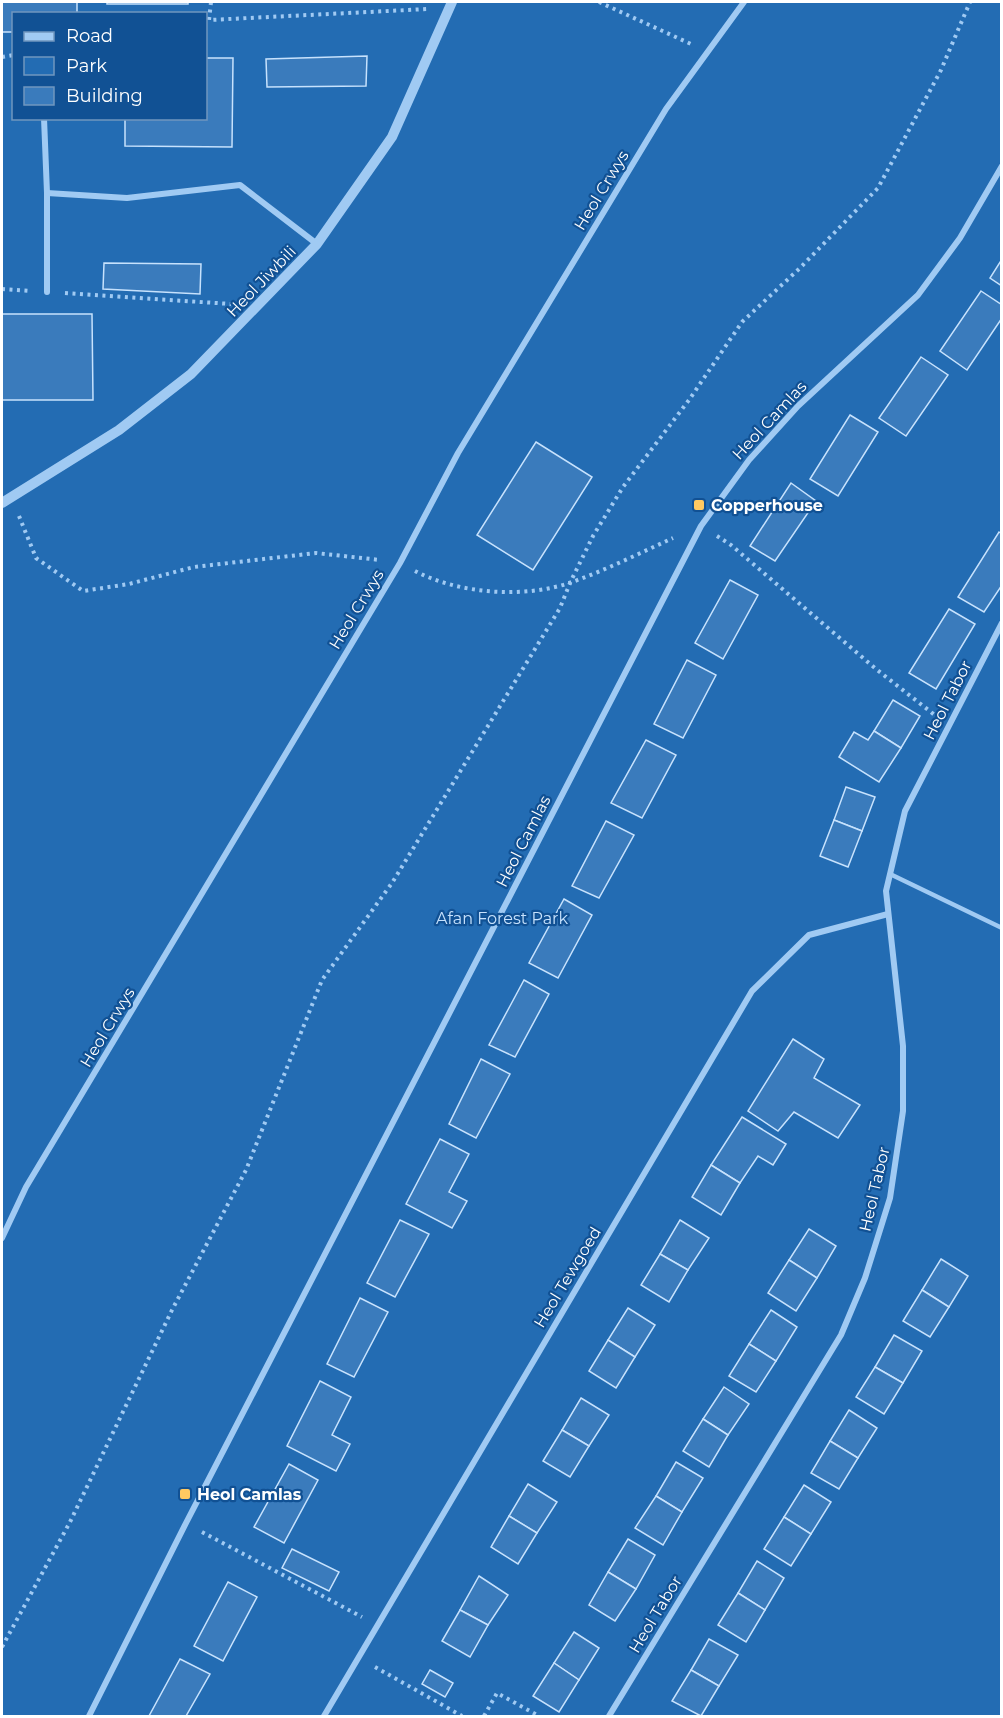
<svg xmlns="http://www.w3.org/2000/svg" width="1003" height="1718" viewBox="0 0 1003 1718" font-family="Montserrat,sans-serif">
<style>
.green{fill:#236cb3;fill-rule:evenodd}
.building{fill:#3a7bbc;stroke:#c7e2fd;stroke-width:1.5}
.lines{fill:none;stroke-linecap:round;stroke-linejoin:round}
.path{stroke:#a0caf3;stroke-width:4;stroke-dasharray:3 4.5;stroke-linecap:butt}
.service{stroke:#a0caf3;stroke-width:4.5}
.minor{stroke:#a0caf3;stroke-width:6}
.tertiary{stroke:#a0caf3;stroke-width:10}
.poi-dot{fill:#ffc961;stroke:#115194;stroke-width:2}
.labels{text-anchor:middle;stroke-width:4.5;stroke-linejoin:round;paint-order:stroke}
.street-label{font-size:16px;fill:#fff;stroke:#115194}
.poi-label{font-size:16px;font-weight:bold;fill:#fff;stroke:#115194;text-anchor:start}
.park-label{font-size:16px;fill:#c7e2fd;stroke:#115194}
</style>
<rect width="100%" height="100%" fill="#115194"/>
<!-- green -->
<path class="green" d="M2,2H1001V1716H2ZM14,14H206V118H14Z"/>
<!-- building -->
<g class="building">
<polygon points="2,2 77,2 77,14 14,14 14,32 2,32"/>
<rect x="107" y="2" width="81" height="2"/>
<polygon points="367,56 366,86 267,87 266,59"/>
<polygon points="206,58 233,58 232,147 125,146 125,118 206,118"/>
<polygon points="1002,259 1002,286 990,278"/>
<polygon points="104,263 201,264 200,294 103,289"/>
<polygon points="981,291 1002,305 1002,318 967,370 940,351"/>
<polygon points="2,314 92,314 93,400 2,400"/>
<polygon points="921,357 948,375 906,436 879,418"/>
<polygon points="850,415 878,432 838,496 810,479"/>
<polygon points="536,442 592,477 533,570 477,535"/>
<polygon points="791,483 816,501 775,561 750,546"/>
<polygon points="999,532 1002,534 1002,585 984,612 958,597"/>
<polygon points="730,580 758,595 723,659 695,643"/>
<polygon points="949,609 975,624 936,689 909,673"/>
<polygon points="687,660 716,675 683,738 654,724"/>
<polygon points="893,700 920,716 901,748 874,731"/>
<polygon points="874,731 901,748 879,782 839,757 854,732 868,740"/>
<polygon points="646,740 676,755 642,818 611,803"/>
<polygon points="846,787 875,797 862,831 834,820"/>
<polygon points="834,820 862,831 848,867 820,856"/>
<polygon points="606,821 634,835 599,898 572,886"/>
<polygon points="564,899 592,915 558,978 529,963"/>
<polygon points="524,980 549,994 515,1057 489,1045"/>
<polygon points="793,1039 824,1059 814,1078 860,1105 838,1138 794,1112 778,1131 748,1111"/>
<polygon points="481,1059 510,1074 476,1138 449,1124"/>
<polygon points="742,1117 786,1144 773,1165 758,1156 740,1183 711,1165"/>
<polygon points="440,1139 469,1154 449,1192 467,1201 452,1228 406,1204"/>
<polygon points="711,1165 740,1183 721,1215 692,1197"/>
<polygon points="400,1220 429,1234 395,1297 367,1283"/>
<polygon points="680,1220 709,1238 688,1270 660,1254"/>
<polygon points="809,1229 836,1246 817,1278 789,1260"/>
<polygon points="660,1254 688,1270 669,1302 641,1285"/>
<polygon points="941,1259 968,1276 949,1307 922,1290"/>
<polygon points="789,1260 817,1278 796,1311 768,1293"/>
<polygon points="922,1290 949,1307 930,1337 903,1321"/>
<polygon points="360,1298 388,1312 354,1377 327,1364"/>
<polygon points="628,1308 655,1325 635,1357 608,1340"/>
<polygon points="771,1310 797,1327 776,1361 749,1344"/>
<polygon points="894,1335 922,1351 903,1383 875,1367"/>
<polygon points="608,1340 635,1357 616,1388 589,1371"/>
<polygon points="749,1344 776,1361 756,1392 729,1376"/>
<polygon points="875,1367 903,1383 884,1414 856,1397"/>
<polygon points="320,1381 351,1397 332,1435 350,1444 336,1471 287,1446"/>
<polygon points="724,1387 749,1404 728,1435 703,1419"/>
<polygon points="581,1398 609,1415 589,1446 562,1430"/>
<polygon points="849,1410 877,1428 858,1458 830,1441"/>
<polygon points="703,1419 728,1435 709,1467 683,1451"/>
<polygon points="562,1430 589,1446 570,1477 543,1461"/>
<polygon points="830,1441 858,1458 839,1489 811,1473"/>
<polygon points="676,1462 703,1478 682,1512 656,1496"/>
<polygon points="289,1464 318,1480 284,1543 254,1527"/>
<polygon points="528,1484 557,1502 537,1533 509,1516"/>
<polygon points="804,1485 831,1502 811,1534 784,1517"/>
<polygon points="656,1496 682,1512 663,1545 635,1528"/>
<polygon points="509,1516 537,1533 518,1564 491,1547"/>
<polygon points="784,1517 811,1534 791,1566 764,1549"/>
<polygon points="628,1539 655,1555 636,1589 608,1572"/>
<polygon points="292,1549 339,1572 329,1591 282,1568"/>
<polygon points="757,1561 784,1578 765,1610 738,1593"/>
<polygon points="608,1572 636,1589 615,1621 589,1605"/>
<polygon points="479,1576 508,1595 488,1625 460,1610"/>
<polygon points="228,1582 257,1597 223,1661 194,1646"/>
<polygon points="738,1593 765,1610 746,1642 718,1625"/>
<polygon points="460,1610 488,1625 470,1657 442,1641"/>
<polygon points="574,1632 599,1648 579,1680 554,1663"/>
<polygon points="709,1639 738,1655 719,1686 691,1670"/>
<polygon points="180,1659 210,1674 186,1716 149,1716"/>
<polygon points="554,1663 579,1680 559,1712 533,1696"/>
<polygon points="430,1670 453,1683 445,1697 422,1684"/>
<polygon points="691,1670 719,1686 701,1716 672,1701"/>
</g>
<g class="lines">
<!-- path -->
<g class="path">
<polyline points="211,2 209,20 428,9"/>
<polyline points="599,2 691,44"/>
<polyline points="2,57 14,55"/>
<polyline points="2,289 31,291"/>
<polyline points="65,293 231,304"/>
<polyline points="19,516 36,558 83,591 129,584 194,567 316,553 380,560"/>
<polyline points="717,536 731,545 876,669 936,716"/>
<path d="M415,571C459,594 525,599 572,582C606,570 640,553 673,538"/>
<polyline points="202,1532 362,1617"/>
<polyline points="2,1647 70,1522 172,1310 246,1170 322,980 392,883 560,608 570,583 593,536 623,487 689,400 742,322 800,268 878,188 941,70 970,2"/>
<polyline points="375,1667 462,1716"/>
<polyline points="484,1716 497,1693 539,1716"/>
</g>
<!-- service -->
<polyline class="service" points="890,874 1002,928"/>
<!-- minor -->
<g class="minor">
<polyline points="44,118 47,193 47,292"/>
<polyline points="47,193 127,198 240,185 317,244"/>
<polyline points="2,1238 26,1187 400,563 458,453 666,109 744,2"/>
<polyline points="89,1716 186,1523 701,526 749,460 798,406 918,295 960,238 1002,166"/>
<polyline points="324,1716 752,991 809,935 888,914"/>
<polyline points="609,1716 841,1335 865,1278 890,1198 903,1111 903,1046 886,891 905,811 1002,623"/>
</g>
<!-- tertiary -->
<polyline class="tertiary" points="2,503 119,430 191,374 317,244 392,137 452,2"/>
</g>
<!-- markers -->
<g class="poi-dot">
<rect x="693" y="499" width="12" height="12" rx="3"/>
<rect x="179" y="1488" width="12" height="12" rx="3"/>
</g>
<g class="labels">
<!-- street labels -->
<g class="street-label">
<text transform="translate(601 190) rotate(-59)" y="6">Heol Crwys</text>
<text transform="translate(261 281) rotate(-46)" y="6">Heol Jiwbili</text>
<text transform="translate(769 420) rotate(-47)" y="6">Heol Camlas</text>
<text transform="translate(356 609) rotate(-59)" y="6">Heol Crwys</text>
<text transform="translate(947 700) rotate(-63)" y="6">Heol Tabor</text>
<text transform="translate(523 841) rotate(-63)" y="6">Heol Camlas</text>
<text transform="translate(107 1027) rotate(-59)" y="6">Heol Crwys</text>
<text transform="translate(874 1189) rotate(-77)" y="6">Heol Tabor</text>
<text transform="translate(567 1277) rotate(-59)" y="6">Heol Tewgoed</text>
<text transform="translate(655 1614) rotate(-59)" y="6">Heol Tabor</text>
</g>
<!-- poi labels -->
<g class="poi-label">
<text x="711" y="511">Copperhouse</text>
<text x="197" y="1500">Heol Camlas</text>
</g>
<!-- park labels -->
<g class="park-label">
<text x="502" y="924">Afan Forest Park</text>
</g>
</g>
<!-- border -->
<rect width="1003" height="1718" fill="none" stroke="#ffffff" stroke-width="6"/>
<!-- legend -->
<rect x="12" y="12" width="195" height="108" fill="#115194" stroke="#7097bf" stroke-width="1.5"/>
<rect x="24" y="32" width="30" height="9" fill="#a0caf3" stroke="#7097bf" stroke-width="1.5"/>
<text x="66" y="42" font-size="18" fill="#ffffff">Road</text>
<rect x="24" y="57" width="30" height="18" fill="#236cb3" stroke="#7097bf" stroke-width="1.5"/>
<text x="66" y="72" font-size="18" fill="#ffffff">Park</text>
<rect x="24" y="87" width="30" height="18" fill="#3a7bbc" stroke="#7097bf" stroke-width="1.5"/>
<text x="66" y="102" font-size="18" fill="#ffffff">Building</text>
</svg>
